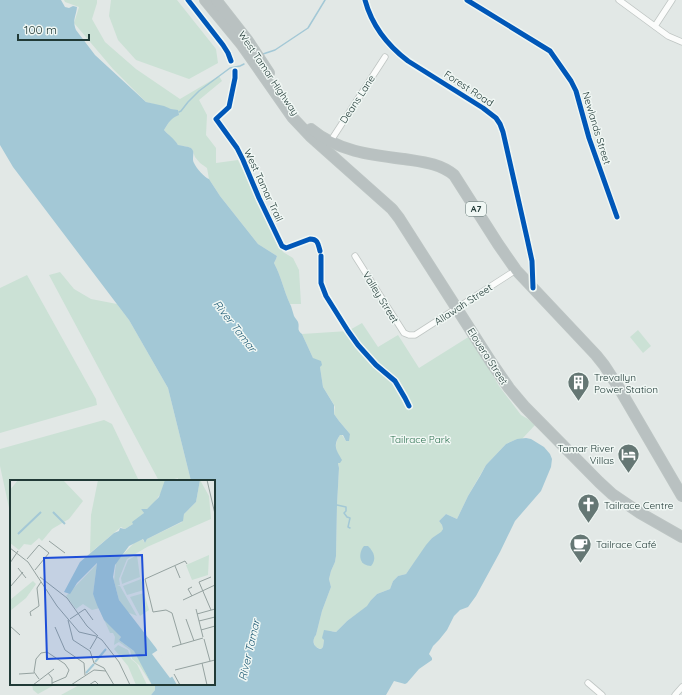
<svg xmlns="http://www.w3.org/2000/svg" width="682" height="695" viewBox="0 0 682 695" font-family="Quicksand,sans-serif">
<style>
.green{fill:#cbe1d5}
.water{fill:#a3c8d6}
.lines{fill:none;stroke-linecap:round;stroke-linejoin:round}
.stream{stroke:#a3c8d6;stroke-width:1.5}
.street-casing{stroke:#bfc5c3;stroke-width:7}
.highway-casing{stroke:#bcc4c3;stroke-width:12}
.street{stroke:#fbfcfb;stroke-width:5.5}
.highway{stroke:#b9c1c1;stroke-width:10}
.cycleway-casing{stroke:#f0f7f4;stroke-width:8}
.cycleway{stroke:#0057b8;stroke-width:5}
.labels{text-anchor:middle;stroke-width:3;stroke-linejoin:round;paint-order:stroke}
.shield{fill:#f0f7f4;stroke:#5f7370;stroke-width:1}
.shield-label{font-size:9px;font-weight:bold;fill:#213a37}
.street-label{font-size:10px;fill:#213a37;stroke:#f0f7f4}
.poi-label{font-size:10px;fill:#213a37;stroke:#f0f7f4;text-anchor:start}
.park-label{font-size:10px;fill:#2c704f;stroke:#f0f7f4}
.water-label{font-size:11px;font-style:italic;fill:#1d5a74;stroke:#f0f7f4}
.inset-river{fill:none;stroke:#a3c8d6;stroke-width:2}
.inset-road{fill:none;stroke:#95a2a0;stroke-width:1}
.view{fill:#1d4ed8;fill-opacity:0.15;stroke:#1d4ed8;stroke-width:2}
.inset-edge{fill:none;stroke:#213a37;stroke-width:2}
</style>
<rect width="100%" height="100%" fill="#e2e8e6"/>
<!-- green -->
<g class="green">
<path d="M64,0H97V3L92,19L105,42L136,69L180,99L219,76L222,81L199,100L207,115L206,135L216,148V163L238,160L283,252L293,258L299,270L301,304H290C284,291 281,276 274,263L276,259L277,256L258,244L220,196L209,179L207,168L200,163L195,157L192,149L189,147L178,145C174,139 168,135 164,130L169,122L178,111L146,102L113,69L74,23L79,7L65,2Z"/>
<polygon points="111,0 177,0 216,49 218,63 189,79 136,60 118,40 109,16"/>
<polygon points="60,272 74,289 91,299 117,304 129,320 168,388 191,481 178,481 178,478 166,481 159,481 49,275"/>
<polygon points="27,275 96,399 97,405 0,433 0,288"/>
<path d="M362,323L378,347L398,335L419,368L470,336L499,386L521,415L528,419L535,425L522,439H517L506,444L486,465L468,496L457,519L446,514L439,521L442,525L443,529L441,533L432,538L406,574L398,576L393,581L390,589L377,594L371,600L368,606L347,621L336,632L332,631L324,640L323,647L321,649L316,647L315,646C313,641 313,639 316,635L322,611L331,587L329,579L331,571L335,562L336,556L337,505L339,468L338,463L341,459C335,452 334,443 340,435H342L346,441H348L350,434L339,421L334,414L335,407L333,403L323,387L320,367L313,358L302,334L348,331Z"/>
<polygon points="638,330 651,346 643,353 630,337"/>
<polygon points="104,420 112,424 139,481 11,481 11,517 0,466 0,449"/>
<polygon points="32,684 56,684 38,694 33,690"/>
<polygon points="81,684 155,684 155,690 151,695 61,695"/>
</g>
<!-- water -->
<g class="water">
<path d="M0,0H61L65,7L69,8L73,6L77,7C76,17 72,20 76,30L95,55L146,102L164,106L171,109L178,110L179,115C171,118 169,122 164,130C168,135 174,138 178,145C182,146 187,146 191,148C196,152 191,158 194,163C196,168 205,178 209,179L220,196L258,244L277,256L276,259L274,263C281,276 284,291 290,304L291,306C292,309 293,313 294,316C295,318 297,320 298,322C300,328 296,329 302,334L313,358L321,361L322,365L320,367L323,387L334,405V414L339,421L350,434L349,441H346L343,435H340C332,446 337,451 342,460L340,463H338L339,468L337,505L336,556L335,562L331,571L329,579L331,587L322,611L316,635C311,641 314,648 321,649L323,647L324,640L322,638L324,630L336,632L347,621L367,606L371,600L377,594L390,589L393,581L398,576L406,574L426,545L432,538L441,532L443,529L442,525L439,521L446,514L457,519L468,496L480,476L486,465L506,444L517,439L526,438L531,439L544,447L550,454L552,459L551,467L541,491L515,521L500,552L476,596L468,607L460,610L454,616L447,630L439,640L433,646L429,654L432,658V660L419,669L407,683L405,684L394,681L386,695H151L155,690V684H214V481H191L168,388L129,320L13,167L0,145Z"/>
<path d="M364,546H368C374,552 377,559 371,566C369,566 366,565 364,564C358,560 360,550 364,546Z"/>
</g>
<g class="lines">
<!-- stream -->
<g class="stream">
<polyline points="263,54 275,50 308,28 325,0"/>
<polyline points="179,112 181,111 188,102 199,91 230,68 240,66 244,64"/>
<polyline points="337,505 346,507 346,511 344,513 347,517 350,518 348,527 350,528"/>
</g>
<defs>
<g id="street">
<path d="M365,0C372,26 387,45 408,61L483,108L496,118L500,124L503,132L527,238L532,261V286"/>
<polyline points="467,0 550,51 571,81 576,91 589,138 617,217"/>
<polyline points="619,0 668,36 682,42"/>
<polyline points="655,26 672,0"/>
<polyline points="330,142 385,57"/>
<polyline points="355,256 404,333 409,335 415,335 516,270"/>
<polyline points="588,683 602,695"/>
<polyline points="675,695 682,687"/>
</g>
<g id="highway">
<polyline points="205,0 242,45 293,118 310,136 392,209 399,218 491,362 509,388 525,407 599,482 612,494 640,513 682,537"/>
<polyline points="216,0 248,41 269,73"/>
<path d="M311,129C337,151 371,155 404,159C422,162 439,163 454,175L498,244L516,270L596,355L604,365L619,388L682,496"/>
</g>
</defs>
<!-- street casing -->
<use href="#street" class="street-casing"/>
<!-- highway casing -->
<use href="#highway" class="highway-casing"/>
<!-- street -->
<use href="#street" class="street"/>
<!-- highway -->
<use href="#highway" class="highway"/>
<defs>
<g id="cycleway">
<polyline points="188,0 223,45 228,53 231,61"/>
<path d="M365,0C372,26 387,45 408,61L483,108L496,118L500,124L503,132L527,238L532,261L533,288"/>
<polyline points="467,0 550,51 571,81 576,91 589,138 617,217"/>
<path d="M235,71V78L229,107L216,119L237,148L243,160L259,198L282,246L286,248L310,239C318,239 318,244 320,251"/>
<polyline points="321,256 321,283 326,296 348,331 358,345 376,365 395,381 405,398 409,406"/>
</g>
</defs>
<!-- cycleway casing -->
<use href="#cycleway" class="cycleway-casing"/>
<!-- cycleway -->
<use href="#cycleway" class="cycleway"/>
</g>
<!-- icons -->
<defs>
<symbol id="building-pin" viewBox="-11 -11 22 30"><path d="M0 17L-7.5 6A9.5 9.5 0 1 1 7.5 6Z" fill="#657774" stroke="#f0f7f4"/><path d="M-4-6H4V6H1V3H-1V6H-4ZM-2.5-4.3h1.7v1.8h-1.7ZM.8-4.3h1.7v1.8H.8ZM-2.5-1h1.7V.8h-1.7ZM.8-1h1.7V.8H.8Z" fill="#fff"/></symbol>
<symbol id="hotel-pin" viewBox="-11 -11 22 30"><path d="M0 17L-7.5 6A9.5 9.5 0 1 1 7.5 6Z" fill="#657774" stroke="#f0f7f4"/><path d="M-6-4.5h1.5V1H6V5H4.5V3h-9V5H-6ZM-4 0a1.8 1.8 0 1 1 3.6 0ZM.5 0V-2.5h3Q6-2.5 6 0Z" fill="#fff"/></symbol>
<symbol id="church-pin" viewBox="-11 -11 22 30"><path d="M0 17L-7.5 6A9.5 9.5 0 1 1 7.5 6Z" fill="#657774" stroke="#f0f7f4"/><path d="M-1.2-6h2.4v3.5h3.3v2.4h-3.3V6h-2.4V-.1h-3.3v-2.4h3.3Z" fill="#fff"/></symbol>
<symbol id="cafe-pin" viewBox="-11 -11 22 30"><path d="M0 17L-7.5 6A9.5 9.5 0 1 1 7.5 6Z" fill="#657774" stroke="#f0f7f4"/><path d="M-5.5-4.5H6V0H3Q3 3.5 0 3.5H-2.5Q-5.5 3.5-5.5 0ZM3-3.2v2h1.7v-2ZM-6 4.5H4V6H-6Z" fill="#fff"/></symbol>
</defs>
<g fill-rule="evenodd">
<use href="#building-pin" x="566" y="370" width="25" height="34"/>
<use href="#hotel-pin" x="616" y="442" width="25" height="34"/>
<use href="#church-pin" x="576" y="492" width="25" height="34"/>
<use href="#cafe-pin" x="568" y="532" width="25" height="34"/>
</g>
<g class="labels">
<!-- shield labels -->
<rect class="shield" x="466" y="202" width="20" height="14" rx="3"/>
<g class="shield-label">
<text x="476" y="212">A7</text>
</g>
<!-- street labels -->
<g class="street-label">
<text transform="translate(269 73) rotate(56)" y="4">West Tamar Highway</text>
<text transform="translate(469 88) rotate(33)" y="4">Forest Road</text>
<text transform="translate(357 99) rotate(-57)" y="4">Deans Lane</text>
<text transform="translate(597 128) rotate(73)" y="4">Newlands Street</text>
<text transform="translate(264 185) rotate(65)" y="4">West Tamar Trail</text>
<text transform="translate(381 297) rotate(58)" y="4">Valley Street</text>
<text transform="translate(463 304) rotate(-33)" y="4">Allawah Street</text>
<text transform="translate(488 356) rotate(57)" y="4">Elouera Street</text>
</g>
<!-- poi labels -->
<g class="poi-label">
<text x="594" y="381">Trevallyn<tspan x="594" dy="12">Power Station</tspan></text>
<text x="614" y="452" text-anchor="end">Tamar River<tspan x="614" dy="12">Villas</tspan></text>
<text x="604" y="509">Tailrace Centre</text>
<text x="596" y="548">Tailrace Café</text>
</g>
<!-- park labels -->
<g class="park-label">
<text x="420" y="443">Tailrace Park</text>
</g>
<!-- water labels -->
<g class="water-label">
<text transform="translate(235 326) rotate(52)" y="4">River Tamar</text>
<text transform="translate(249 650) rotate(-77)" y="4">River Tamar</text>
</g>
</g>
<!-- overview -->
<g transform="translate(10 480)">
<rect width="205" height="205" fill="#e2e8e6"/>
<path d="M8,0H53L73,21L59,39L42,49L32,61L29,58L21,65L14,64L9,70L0,63V10ZM88,0H160L144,23L137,29H131L134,33L123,44L115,49L111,47L80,73L81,35ZM190,0L199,16L201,39L137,67L117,79L109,99L110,105L107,106H110L127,136L117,132L109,120L104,101L106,82L124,63L132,59L135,63L137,59L172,42L174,34L186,22ZM127,75L130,97L112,104L111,98L118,80ZM199,75L198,95L182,100L176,85ZM87,84L83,114L90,128L82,130L73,124L66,129L56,116ZM131,99L134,110L117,115L113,106ZM23,101L26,104L16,118L0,131V120ZM134,113L139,130L130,136L120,117ZM91,133L111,157L109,160L125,172L142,205L129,185L122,179L120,170L109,162L104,165L105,157L103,153H100ZM108,165L118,170L121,179L127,184L137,205H126L118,186L104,169Z" fill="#cbe1d5"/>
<path d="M155,0H190L186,22L174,34L173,41L137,59L135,63L133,59L119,66L105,85L103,97L109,120L146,168L167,205H142L124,171L109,160L111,157L94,140L87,125L83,114L87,83L67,103L60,114L54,112L70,82L104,53L109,51L110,48L115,49L123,44L122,42L134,33L131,29H137L149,17Z" fill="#a3c8d6"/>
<path d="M148,170L163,196L160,198L142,174Z" fill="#e2e8e6"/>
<path class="inset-river" d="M43,32L55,44M8,54L31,32M85,182L96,169M76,193L84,184"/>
<path class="inset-road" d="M197,0L205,34M39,61L55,73M205,64V115M0,68L18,82L47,126L69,152L86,156L92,160L109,182L120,205M17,79L29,65L39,73L25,90M0,83L8,71M165,86L170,98M8,88L16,98M30,97L57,118L77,146L88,156M201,97L189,102L201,130M0,107L13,92M182,116L178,109L182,107M173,120L205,105M186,129L193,157M187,134L205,129M21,136L20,132L29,126L27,108L31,102M60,139L75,129L83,140M176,139L184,161M58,140L63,160L80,171L84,183L94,188L104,205M189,141L205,137M0,146L10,155M45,147L55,170L74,183L75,195M191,150L205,146M194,159L200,181M171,164L162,133L156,130L143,132L135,99L175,81L177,84M162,167L193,158M80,169L87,157M192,183L197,205M165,190L205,180M38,193L42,198V205M9,194L24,193M164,194L170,205M29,199L24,192L26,179L31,173L37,172L55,184L59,190L56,197L42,203M23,205L44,189M61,205L84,190L96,191M79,205L85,201L89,205"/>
<path class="view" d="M132,75L136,175L37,179L34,78Z"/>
<rect width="205" height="205" class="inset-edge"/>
</g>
<!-- scale -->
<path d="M18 34v6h71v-6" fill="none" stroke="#213a37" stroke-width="2"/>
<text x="24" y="34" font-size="12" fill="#213a37" stroke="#f0f7f4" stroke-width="3" paint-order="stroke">100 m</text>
</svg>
